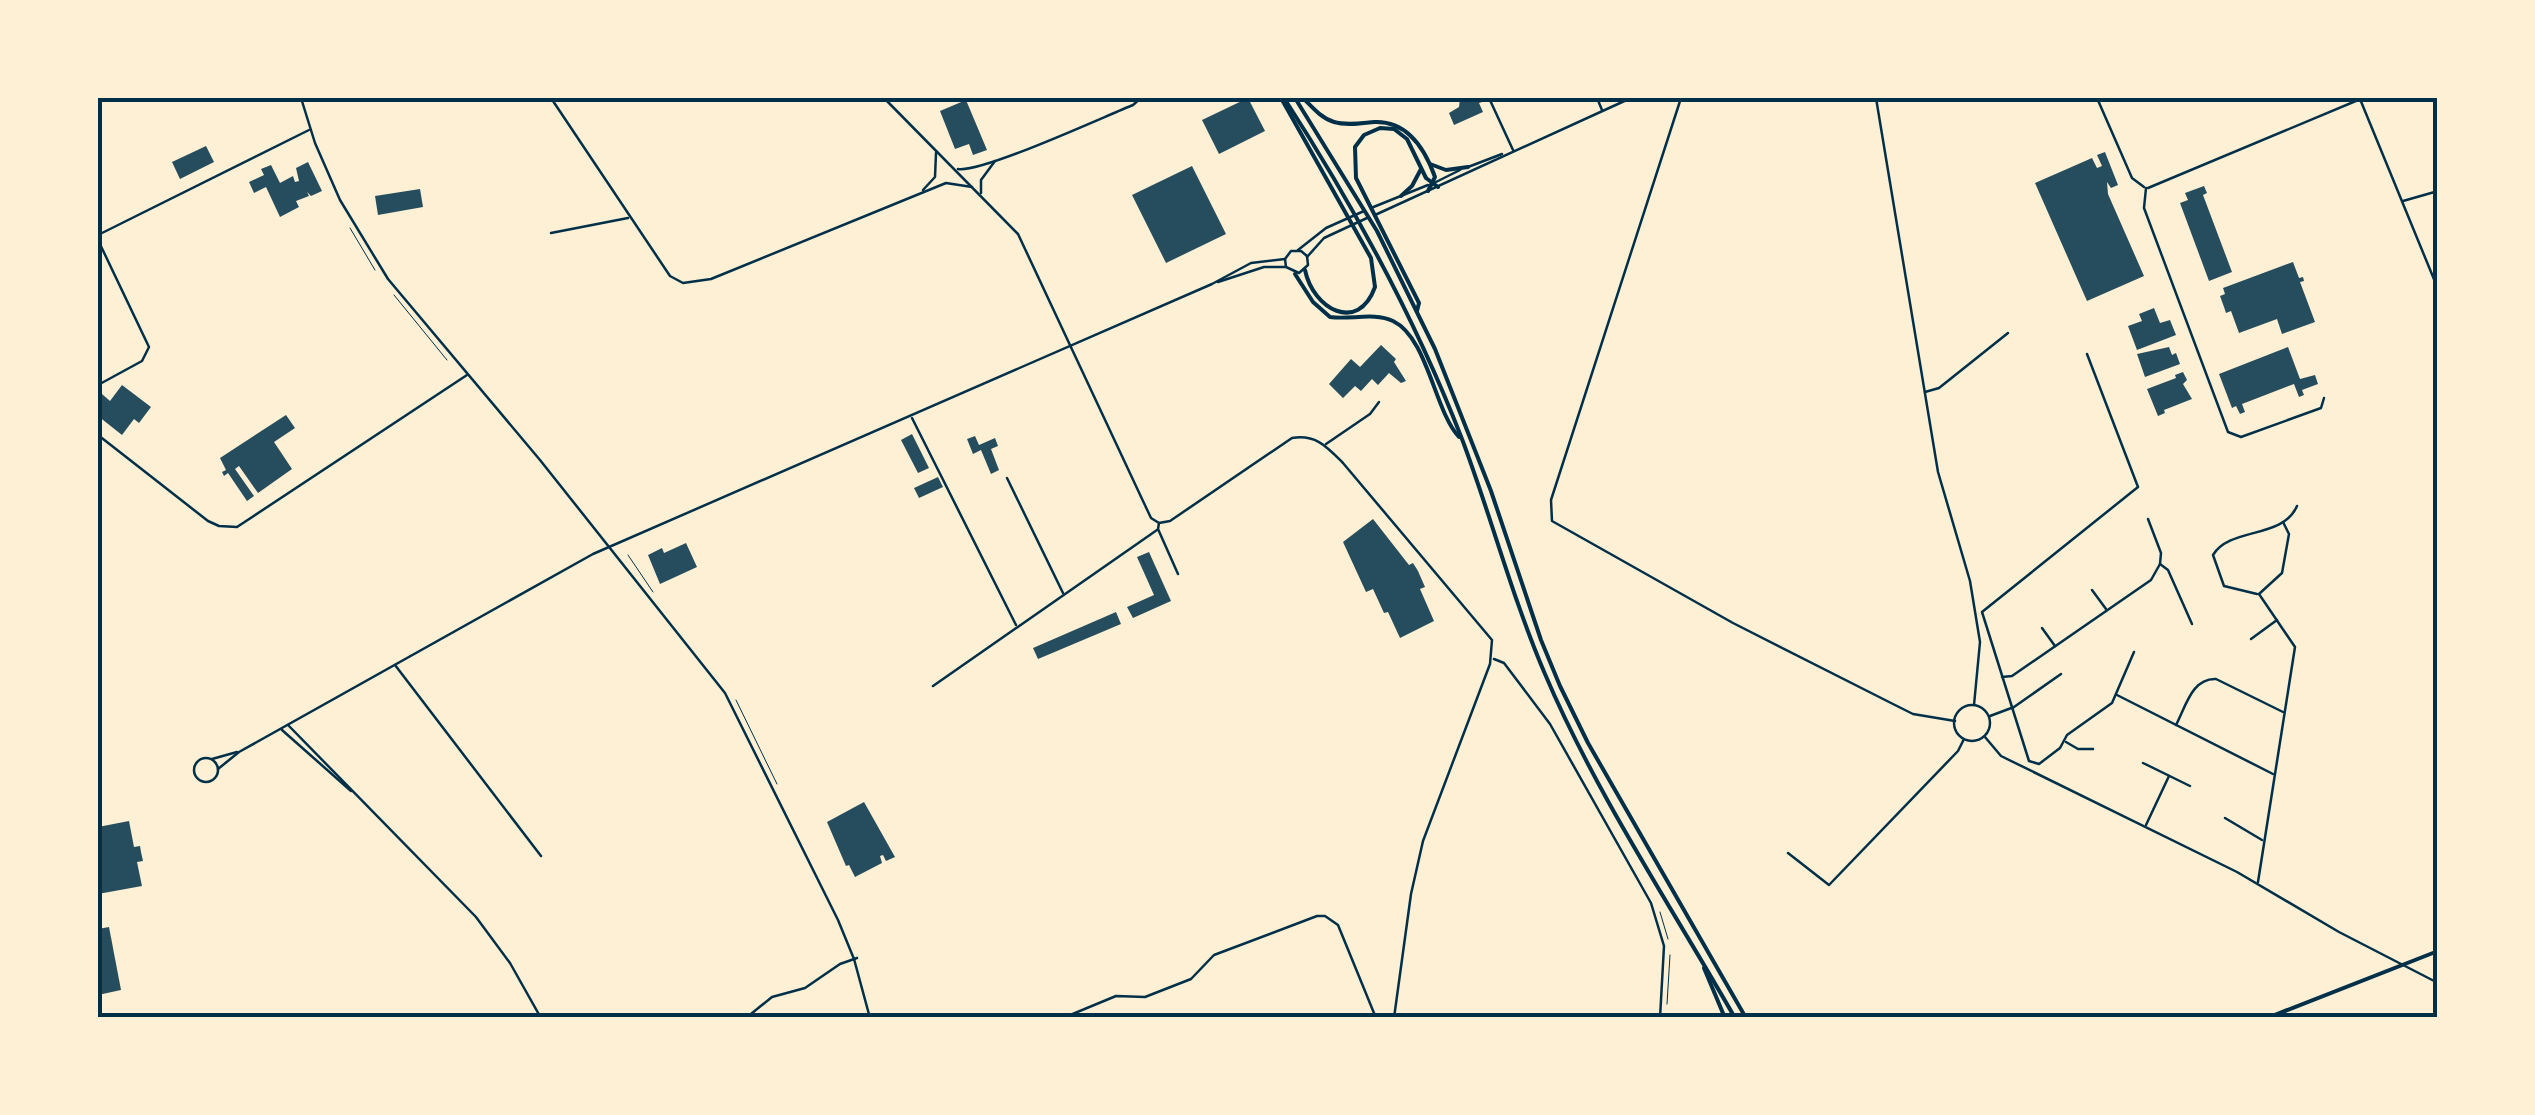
<svg xmlns="http://www.w3.org/2000/svg" width="2535" height="1115" viewBox="0 0 2535 1115" font-family="'Fira Sans Condensed',sans-serif">
<style>
.building{fill:#264d5e}
.lines{fill:none;stroke-linecap:round;stroke-linejoin:round}
.path{stroke:#003049;stroke-width:1}
.minor{stroke:#003049;stroke-width:2.5}
.tertiary{stroke:#003049;stroke-width:2.5}
.primary{stroke:#003049;stroke-width:4}
.trunk{stroke:#003049;stroke-width:4}
.neatline{fill:none;stroke:#003049;stroke-width:4}
</style>
<rect width="100%" height="100%" fill="#fdf0d5"/>
<!-- building -->
<g class="building">
<polygon points="1248,98 1265,131 1219,154 1202,120"/>
<polygon points="1460,98 1481,98 1482,102 1479,103 1483,112 1454,125 1449,113 1459,107"/>
<polygon points="966,100 987,150 973,155 969,144 955,149 940,111"/>
<polygon points="206,146 214,162 180,179 172,162"/>
<polygon points="2105,152 2118,185 2111,188 2107,182 2108,194 2144,276 2087,301 2035,183 2092,158 2097,168 2102,166 2097,155"/>
<polygon points="308,162 322,191 311,196 307,192 309,196 296,201 299,207 280,217 266,187 254,193 249,182 264,175 261,169 271,165 280,183 293,176 295,182 299,181 296,168"/>
<polygon points="1192,166 1226,234 1166,263 1132,195"/>
<polygon points="2204,186 2207,193 2203,195 2232,272 2209,281 2180,203 2188,200 2185,193"/>
<polygon points="420,189 423,207 378,215 375,196"/>
<polygon points="2293,262 2299,278 2303,277 2304,281 2300,282 2315,322 2282,334 2277,319 2239,333 2231,311 2226,313 2224,307 2220,296 2225,294 2223,288"/>
<polygon points="2154,308 2160,323 2170,320 2176,335 2137,350 2128,326 2142,321 2139,314"/>
<polygon points="1381,345 1396,359 1394,362 1406,381 1401,383 1389,373 1378,385 1372,379 1361,391 1355,386 1343,398 1329,384 1351,359 1360,367"/>
<polygon points="2169,347 2172,355 2176,353 2180,364 2145,377 2137,354"/>
<polygon points="2288,347 2300,379 2315,375 2318,384 2302,390 2304,395 2299,397 2294,384 2242,404 2245,412 2240,414 2236,406 2232,408 2219,374"/>
<polygon points="2183,372 2187,380 2183,384 2192,399 2164,410 2165,413 2158,416 2147,389 2176,378 2175,375"/>
<polygon points="122,385 151,407 139,423 134,419 122,435 98,416 98,400 102,394 110,401"/>
<polygon points="286,415 295,428 274,442 292,469 258,493 239,466 235,469 254,496 247,501 228,473 224,476 222,472 226,470 220,458"/>
<polygon points="912,434 929,468 918,473 901,440"/>
<polygon points="975,436 979,445 995,438 998,446 991,449 999,470 991,474 981,450 973,454 967,439"/>
<polygon points="938,477 943,487 919,498 914,488"/>
<polygon points="1373,519 1409,565 1413,563 1418,571 1425,587 1420,589 1434,621 1400,638 1388,612 1384,613 1373,589 1366,592 1343,542"/>
<polygon points="686,543 697,567 660,584 648,555 662,548 664,553"/>
<polygon points="1149,552 1171,601 1133,618 1127,607 1154,595 1137,557"/>
<polygon points="1116,612 1121,624 1038,659 1033,648"/>
<polygon points="864,802 895,857 886,861 883,855 880,856 882,863 855,877 849,865 846,866 827,822"/>
<polygon points="129,821 134,847 140,846 141,852 143,861 137,862 142,886 98,894 98,827"/>
<polygon points="109,927 121,990 98,995 98,929"/>
</g>
<g class="lines">
<!-- path -->
<g class="path">
<polyline points="350,228 375,270"/>
<polyline points="394,295 447,360"/>
<polyline points="628,555 653,592"/>
<polyline points="736,700 777,784"/>
<polyline points="1660,912 1668,939"/>
<polyline points="1667,1004 1670,955"/>
</g>
<!-- minor -->
<g class="minor">
<polyline points="551,98 670,276 683,283 711,279 946,183 972,187"/>
<polyline points="884,98 1018,234 1143,501 1151,518 1159,523 1158,529 1178,574"/>
<polyline points="1489,98 1513,150"/>
<polyline points="1597,98 1602,110"/>
<polyline points="1681,98 1551,500 1552,521 1733,623 1893,704 1913,714 1955,721"/>
<polyline points="1876,98 1938,472 1970,581 1980,642 1974,705"/>
<polyline points="2097,98 2132,178 2144,187"/>
<polyline points="2360,99 2438,289"/>
<polyline points="155,100 161,98"/>
<path d="M958,169C982,173 1103,117 1133,105L1141,98"/>
<polyline points="2146,188 2144,208 2228,432 2241,437 2321,408 2324,398"/>
<polyline points="2148,188 2363,98"/>
<polyline points="923,190 935,177 936,153"/>
<polyline points="981,193 981,180 995,161"/>
<polyline points="2403,201 2438,191"/>
<polyline points="551,233 628,218"/>
<polyline points="98,235 309,130"/>
<polyline points="98,240 149,347 142,361 98,385"/>
<polyline points="2087,354 2138,487 1982,612 2029,761 2039,764 2060,748 2067,735 2112,703 2134,652"/>
<polyline points="1925,392 1939,388 2008,333"/>
<polyline points="912,418 1016,625"/>
<polyline points="98,435 208,521 219,526 237,527 467,375"/>
<polyline points="1326,444 1370,414 1379,402"/>
<polyline points="1007,478 1063,593"/>
<polyline points="2148,519 2161,553 2160,564 2168,570 2192,624"/>
<path d="M1159,523L1170,521L1292,438C1316,434 1327,447 1343,463L1492,640L1490,664L1423,841L1411,894L1394,1018"/>
<polyline points="2092,590 2106,609"/>
<path d="M2257,594L2224,586L2213,555C2230,527 2283,539 2297,506"/>
<polyline points="2042,628 2055,646"/>
<polyline points="2251,639 2277,620"/>
<polyline points="1494,659 1504,663 1550,724 1651,903 1664,946 1660,1018"/>
<polyline points="395,665 541,856"/>
<polyline points="2002,677 2012,676 2151,580 2160,564"/>
<polyline points="933,686 1157,530"/>
<polyline points="2117,695 2273,774"/>
<circle cx="1972" cy="723" r="18"/>
<polyline points="1990,716 2014,707 2061,674"/>
<path d="M2176,725C2186,706 2192,678 2216,679L2283,712"/>
<polyline points="1985,737 2001,756 2237,872 2339,932 2438,983"/>
<polyline points="2066,742 2078,749 2093,749"/>
<polyline points="2143,763 2190,786"/>
<polyline points="2225,818 2262,840"/>
<polyline points="2146,825 2169,776"/>
<polyline points="1788,853 1829,885 1958,751 1964,739"/>
<polyline points="2258,882 2295,647 2259,594 2282,573 2289,534 2283,522"/>
<polyline points="746,1018 772,997 805,988 840,964 857,958"/>
<polyline points="1063,1018 1116,996 1145,997 1191,979 1214,955 1317,916 1325,916 1338,925 1376,1018"/>
</g>
<!-- tertiary -->
<g class="tertiary">
<polyline points="301,98 315,143 340,200 388,279 540,460 725,693 838,920 854,959 870,1018"/>
<polyline points="1468,167 1502,154"/>
<polyline points="1436,182 1460,170"/>
<polyline points="1371,208 1428,185"/>
<polyline points="1375,215 1631,98"/>
<polyline points="1298,250 1326,228 1364,211"/>
<polyline points="1307,257 1324,238 1367,218"/>
<polyline points="1218,282 1264,267 1286,267 1299,273 1308,265 1307,256 1301,251 1291,251 1285,259 1286,267"/>
<polyline points="288,725 476,917 510,963 541,1018"/>
<polyline points="282,730 351,791"/>
<circle cx="206" cy="770" r="12"/>
<polyline points="212,759 237,752"/>
<polyline points="218,769 239,752 593,554 1212,284 1251,263 1285,259"/>
</g>
<!-- primary -->
<polyline class="primary" points="2267,1018 2438,951"/>
<!-- trunk -->
<g class="trunk">
<path d="M1281,98L1371,258L1375,287C1358,334 1313,309 1305,270"/>
<path d="M1284,98C1354,206 1415,318 1462,439C1491,516 1512,597 1545,674C1595,792 1671,906 1735,1018"/>
<polyline points="1295,98 1377,231 1435,349 1491,491 1541,640 1560,686 1588,743 1746,1018"/>
<path d="M1303,98C1312,107 1321,118 1334,122C1347,126 1362,123 1375,122C1408,121 1425,149 1435,177L1428,191"/>
<polyline points="1430,164 1446,170 1468,167"/>
<polyline points="1401,196 1412,186 1421,169"/>
<path d="M1295,274L1313,302L1330,317C1350,320 1374,312 1393,321C1428,338 1434,410 1459,437"/>
<polyline points="1417,311 1419,303 1356,178 1355,147 1364,135 1380,128 1394,129 1407,139 1426,178 1438,187"/>
<polyline points="1704,968 1725,1018"/>
</g>
</g>
<!-- border -->
<rect width="2535" height="1115" fill="none" stroke="#fdf0d5" stroke-width="200"/>
<rect x="100" y="100" width="2335" height="915" class="neatline"/>
</svg>
